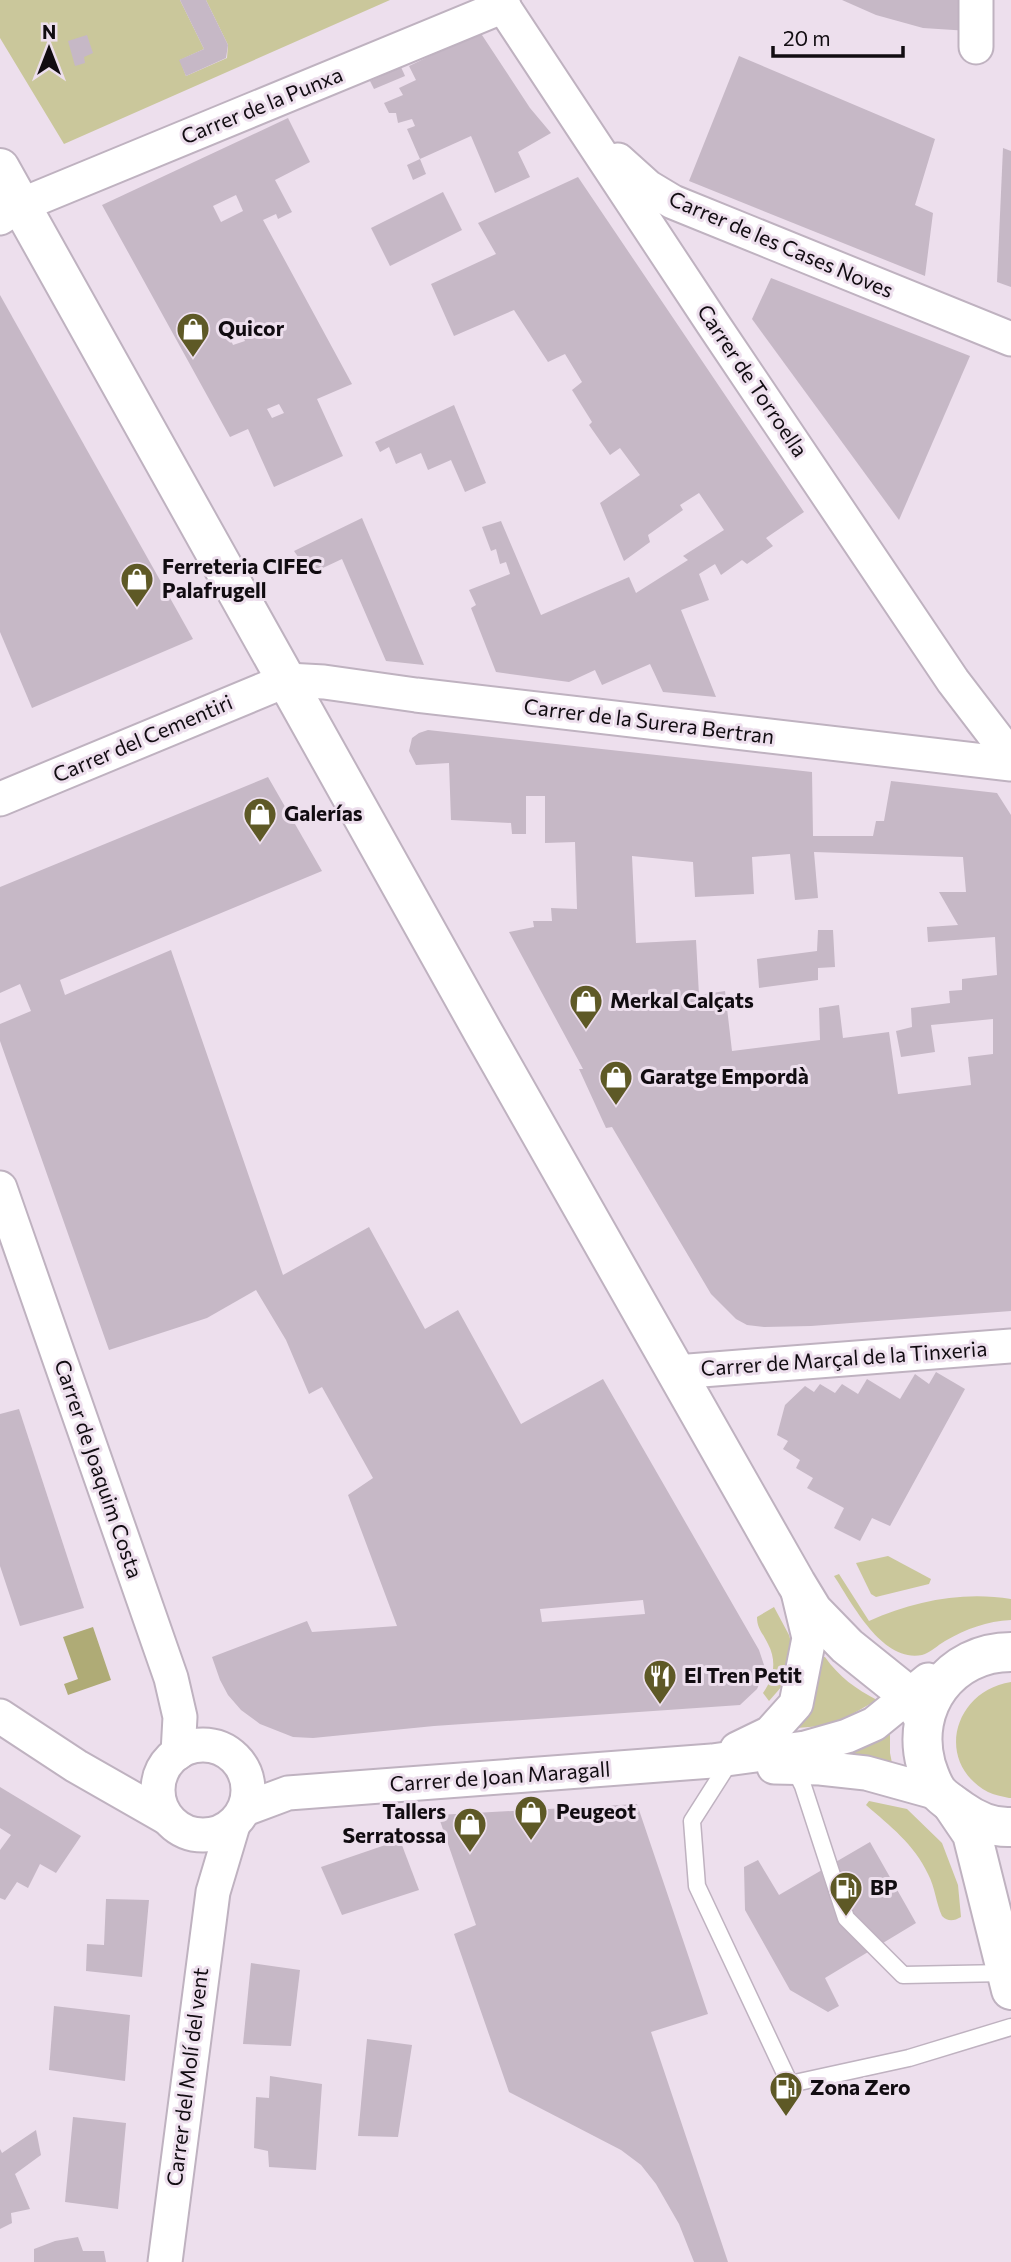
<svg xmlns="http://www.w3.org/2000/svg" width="1011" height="2262" viewBox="0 0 1011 2262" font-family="Commissioner,sans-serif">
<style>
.green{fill:#cac79b}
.water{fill:#afab76}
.building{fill:#c6b8c6;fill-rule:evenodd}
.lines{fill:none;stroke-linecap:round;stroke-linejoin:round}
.lane-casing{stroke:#bfb2c0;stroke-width:19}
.street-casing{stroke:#bfb2c0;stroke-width:37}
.secondary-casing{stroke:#bfb2c0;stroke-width:42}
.lane{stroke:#fff;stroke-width:16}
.street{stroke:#fff;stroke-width:33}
.secondary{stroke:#fff;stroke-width:38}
.labels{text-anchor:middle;stroke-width:6;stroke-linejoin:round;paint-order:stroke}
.street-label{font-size:21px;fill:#110c11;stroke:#eddfed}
.poi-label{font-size:21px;font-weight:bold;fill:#110c11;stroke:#eddfed;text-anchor:start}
</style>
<rect width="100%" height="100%" fill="#eddfed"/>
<!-- green -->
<g class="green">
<polygon points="0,0 180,0 204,49 180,60 186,76 227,58 228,45 206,0 390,0 64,144 0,38"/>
<polygon points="888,1556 931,1579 929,1584 876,1597 871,1594 856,1563"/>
<path d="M839,1574L869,1621C913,1601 963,1591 1011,1599V1620C987,1621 966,1629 945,1641C938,1645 930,1653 922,1655C882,1663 852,1603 834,1576Z"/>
<path d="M774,1607L789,1635L792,1646L783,1685L769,1701L763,1693C774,1678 777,1661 768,1644C763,1633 757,1629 757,1617Z"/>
<path d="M820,1657H825C839,1677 856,1689 877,1700L833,1725L797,1728L794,1722C811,1699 821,1688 820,1657Z"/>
<path d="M1011,1682V1798H1009C1002,1796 994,1795 988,1792C934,1763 953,1691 1011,1682Z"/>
<polygon points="890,1730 890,1753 893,1768 831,1756"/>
<path d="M869,1801L907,1809L942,1843L958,1885L961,1917C954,1921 948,1922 942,1916C936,1903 935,1887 928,1874C914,1844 890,1826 866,1805Z"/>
</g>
<!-- water -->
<polygon class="water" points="93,1627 111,1680 68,1695 64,1684 78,1679 63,1637"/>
<!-- building -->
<g class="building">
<polygon points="180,0 206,0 228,45 226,58 186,76 179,60 204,49"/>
<polygon points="842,0 969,0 969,31 923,28 876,15"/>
<polygon points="480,32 530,108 551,133 518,152 530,177 495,193 471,136 420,159 407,129 415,126 412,119 398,123 396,113 389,113 384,103 403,95 399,88 416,80 409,66"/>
<polygon points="87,35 93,53 84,57 85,63 75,66 68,41"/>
<polygon points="739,56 935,139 915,205 933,213 925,276 689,181"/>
<polygon points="401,67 405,76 374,89 370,81"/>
<path d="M288,118L310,162L275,180L292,212L278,219L276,214L263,220L352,384L317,399L343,456L274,487L248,429L230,437L102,205ZM236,195L243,211L221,222L213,206ZM238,326L245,341L233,345L227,331ZM279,404L284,413L272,418L267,409Z"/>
<polygon points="1003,148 1011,151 1011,287 997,282"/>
<polygon points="420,159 426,174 413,180 407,165"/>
<polygon points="578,177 804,512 766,538 773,546 747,564 742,560 721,575 715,564 699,574 709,600 681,610 716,697 663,692 650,664 602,685 595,670 569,682 496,672 471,608 476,605 469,590 510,574 506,562 500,564 496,549 491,551 482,527 501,521 541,615 629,577 636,593 688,560 683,556 724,530 699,493 680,505 683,510 648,535 650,542 624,561 600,503 640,475 620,448 610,455 589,425 592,422 572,390 582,382 565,354 548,362 514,310 454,336 431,284 496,254 478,223"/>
<polygon points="443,192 462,230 390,266 371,228"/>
<polygon points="771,278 970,356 899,520 752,319"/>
<polygon points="0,295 193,639 32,708 0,632"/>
<polygon points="454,405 486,483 465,492 451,460 428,470 421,453 396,464 389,447 380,452 375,442"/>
<polygon points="362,518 424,665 386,661 342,559 310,574 294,551"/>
<path d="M428,730L812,772L813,836H873L876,821H884L891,781L997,793L1011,815V1311L811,1326L764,1327L747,1325L736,1319L711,1294L612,1127L606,1128L579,1069H583L509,932L534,927L533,921H552L551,908L577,909L575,842L545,843V796H526V834H512L511,823L451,820L449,763L416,765L409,751L412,738L419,733ZM814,852L963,857L966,892H939L958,925L927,927L928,942L995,937L997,975L962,979V990L949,991L950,1003L911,1008L912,1027L896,1031L901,1057L935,1052L931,1025L993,1019V1054L968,1057L971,1085L898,1094L889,1032L843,1038L839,1005L819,1008L820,1040L732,1051L725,991L699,995L696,940L636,943L632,856L693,862L695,897L754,894L752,857L790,854L795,900L818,898Z"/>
<path d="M268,777L322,871L60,980L65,995L171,950L283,1275L369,1227L425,1329L458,1310L521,1424L603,1379L759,1650L764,1665L763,1676L757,1689L740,1705L434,1726L313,1738L293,1737L260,1724L241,1710L228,1695L220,1680L212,1657L307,1621L312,1632L397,1626L348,1495L373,1478L322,1387L309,1394L286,1340L256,1290L207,1318L109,1350L0,1041V1024L31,1011L20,984L0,993V887ZM643,1600L645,1614L542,1622L540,1609Z"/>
<polygon points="818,930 833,930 835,967 818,968 818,980 759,988 757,959 817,951"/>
<polygon points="936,1372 965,1389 890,1526 872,1518 860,1541 834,1528 844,1508 807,1488 813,1478 796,1468 800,1460 783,1449 788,1441 777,1435 785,1405 805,1386 814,1392 820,1384 835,1393 842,1384 858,1394 867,1379 900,1399 915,1374 929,1384"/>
<polygon points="19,1409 84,1608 20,1626 0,1566 0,1414"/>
<polygon points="0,1787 81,1836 56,1873 40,1864 28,1888 17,1882 5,1900 0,1898 0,1850 11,1835 0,1828"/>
<polygon points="637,1804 708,2014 651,2032 728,2262 694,2262 679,2224 656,2184 641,2165 621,2150 509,2092 454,1934 476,1925 438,1815"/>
<polygon points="400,1840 419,1890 342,1915 321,1867"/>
<polygon points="870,1842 916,1923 825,1978 839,2006 828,2012 790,1990 745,1910 744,1867 758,1860 779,1895"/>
<polygon points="106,1899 149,1900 142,1977 86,1971 87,1944 104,1945"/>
<polygon points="251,1963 300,1970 291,2046 243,2044"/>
<polygon points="54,2006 130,2015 125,2081 49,2070"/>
<polygon points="367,2039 412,2045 398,2137 358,2136"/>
<polygon points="270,2076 322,2084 316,2170 269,2167 268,2151 254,2148 256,2097 269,2098"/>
<polygon points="73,2117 126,2123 118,2209 65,2202"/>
<polygon points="36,2130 41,2155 15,2174 30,2209 11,2213 12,2223 0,2229 0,2149 2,2153"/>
<polygon points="78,2237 83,2251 104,2251 106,2262 34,2262 34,2249 55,2241"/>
</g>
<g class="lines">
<defs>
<g id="lane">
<polyline points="729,1763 692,1821 697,1886 790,2084 909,2058 1011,2027"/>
<polyline points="794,1768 803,1786 846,1918 903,1975 1005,1973"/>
</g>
<g id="street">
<polyline points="499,0 713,324 953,681 1011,757"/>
<polyline points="976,47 976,0"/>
<polyline points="618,160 648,187 673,202 1011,339"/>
<polyline points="0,218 21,205 504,6"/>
<polyline points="0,799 287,680 324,682 416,695 1011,764"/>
<polyline points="0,1188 171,1678 180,1717 178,1753"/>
<polyline points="676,1372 1011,1346"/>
<polyline points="0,1716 76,1766 167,1818"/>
<circle cx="203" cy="1790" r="45"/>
<polyline points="737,1749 770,1733 796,1704 809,1638 798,1592"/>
<polyline points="774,1767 820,1768 866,1773 938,1793"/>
<polyline points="245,1809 288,1793 712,1761 805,1748 847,1736 874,1724 928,1680"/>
<polyline points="165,2262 213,1892 233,1825"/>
</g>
<g id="secondary">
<polyline points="0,168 483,1032 796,1583 813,1611 847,1646 908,1695 924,1718"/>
<path d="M1011,1652C950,1652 910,1707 926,1765C929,1774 933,1787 940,1794C946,1800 954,1805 961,1810C975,1820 993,1828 1011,1827"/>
<polyline points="951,1803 972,1834 1011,1990"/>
</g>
</defs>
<!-- lane casing -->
<use href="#lane" class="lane-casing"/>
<!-- street casing -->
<use href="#street" class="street-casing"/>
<!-- secondary casing -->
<use href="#secondary" class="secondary-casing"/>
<!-- lane -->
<use href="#lane" class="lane"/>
<!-- street -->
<use href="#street" class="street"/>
<!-- secondary -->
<use href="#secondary" class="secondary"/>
</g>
<!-- icons -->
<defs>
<symbol id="shop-pin" viewBox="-11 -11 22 30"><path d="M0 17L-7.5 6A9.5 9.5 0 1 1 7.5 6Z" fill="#5e5926" stroke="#eddfed"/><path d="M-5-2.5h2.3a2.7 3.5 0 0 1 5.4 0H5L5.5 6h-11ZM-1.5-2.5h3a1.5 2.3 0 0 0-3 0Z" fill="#fff"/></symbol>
<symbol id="restaurant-pin" viewBox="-11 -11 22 30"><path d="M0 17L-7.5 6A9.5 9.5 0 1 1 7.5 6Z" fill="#5e5926" stroke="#eddfed"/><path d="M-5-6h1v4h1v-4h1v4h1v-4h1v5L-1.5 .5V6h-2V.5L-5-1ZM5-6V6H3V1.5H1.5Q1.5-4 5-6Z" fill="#fff"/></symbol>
<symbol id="fuel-pin" viewBox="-11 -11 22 30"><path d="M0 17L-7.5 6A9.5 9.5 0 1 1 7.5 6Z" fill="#5e5926" stroke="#eddfed"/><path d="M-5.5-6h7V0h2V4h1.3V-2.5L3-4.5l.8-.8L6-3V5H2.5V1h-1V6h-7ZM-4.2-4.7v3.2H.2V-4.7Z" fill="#fff"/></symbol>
</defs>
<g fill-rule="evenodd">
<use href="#shop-pin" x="174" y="310" width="38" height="52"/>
<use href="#shop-pin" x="118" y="560" width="38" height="52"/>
<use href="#shop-pin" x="241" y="795" width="38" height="52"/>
<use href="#shop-pin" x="567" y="982" width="38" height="52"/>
<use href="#shop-pin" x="597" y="1058" width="38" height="52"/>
<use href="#restaurant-pin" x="641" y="1657" width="38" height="52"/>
<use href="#shop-pin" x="512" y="1793" width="38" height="52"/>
<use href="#shop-pin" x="451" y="1805" width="38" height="52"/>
<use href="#fuel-pin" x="827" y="1869" width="38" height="52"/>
<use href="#fuel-pin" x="767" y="2069" width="38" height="52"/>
</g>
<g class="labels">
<!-- street labels -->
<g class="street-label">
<text transform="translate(262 106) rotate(-22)" y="7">Carrer de la Punxa</text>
<text transform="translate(781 245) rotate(23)" y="7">Carrer de les Cases Noves</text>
<text transform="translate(752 381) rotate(56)" y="7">Carrer de Torroella</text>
<text transform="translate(649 722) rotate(7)" y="7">Carrer de la Surera Bertran</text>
<text transform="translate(143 739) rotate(-23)" y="7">Carrer del Cementiri</text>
<text transform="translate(844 1359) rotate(-4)" y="7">Carrer de Marçal de la Tinxeria</text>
<text transform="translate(98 1469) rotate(71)" y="7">Carrer de Joaquim Costa</text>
<text transform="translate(500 1777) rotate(-4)" y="7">Carrer de Joan Maragall</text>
<text transform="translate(188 2077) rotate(-83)" y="7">Carrer del Molí del vent</text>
</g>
<!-- poi labels -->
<g class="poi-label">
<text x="218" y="336">Quicor</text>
<text x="162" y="574">Ferreteria CIFEC<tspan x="162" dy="24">Palafrugell</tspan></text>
<text x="284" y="821">Galerías</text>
<text x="610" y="1008">Merkal Calçats</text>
<text x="640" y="1084">Garatge Empordà</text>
<text x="684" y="1683">El Tren Petit</text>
<text x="446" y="1819" text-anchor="end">Tallers<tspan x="446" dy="24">Serratossa</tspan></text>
<text x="556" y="1819">Peugeot</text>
<text x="870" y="1895">BP</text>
<text x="810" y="2095">Zona Zero</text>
</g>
</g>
<!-- north arrow -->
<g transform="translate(49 49)" stroke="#eddfed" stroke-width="5" paint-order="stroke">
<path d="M0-5L12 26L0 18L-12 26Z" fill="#110c11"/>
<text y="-10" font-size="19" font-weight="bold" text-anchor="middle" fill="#110c11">N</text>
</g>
<!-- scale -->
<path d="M773 46v10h130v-10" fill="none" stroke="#110c11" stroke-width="3.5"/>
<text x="783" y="46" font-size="21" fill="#110c11" stroke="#eddfed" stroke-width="5" paint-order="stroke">20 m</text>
</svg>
